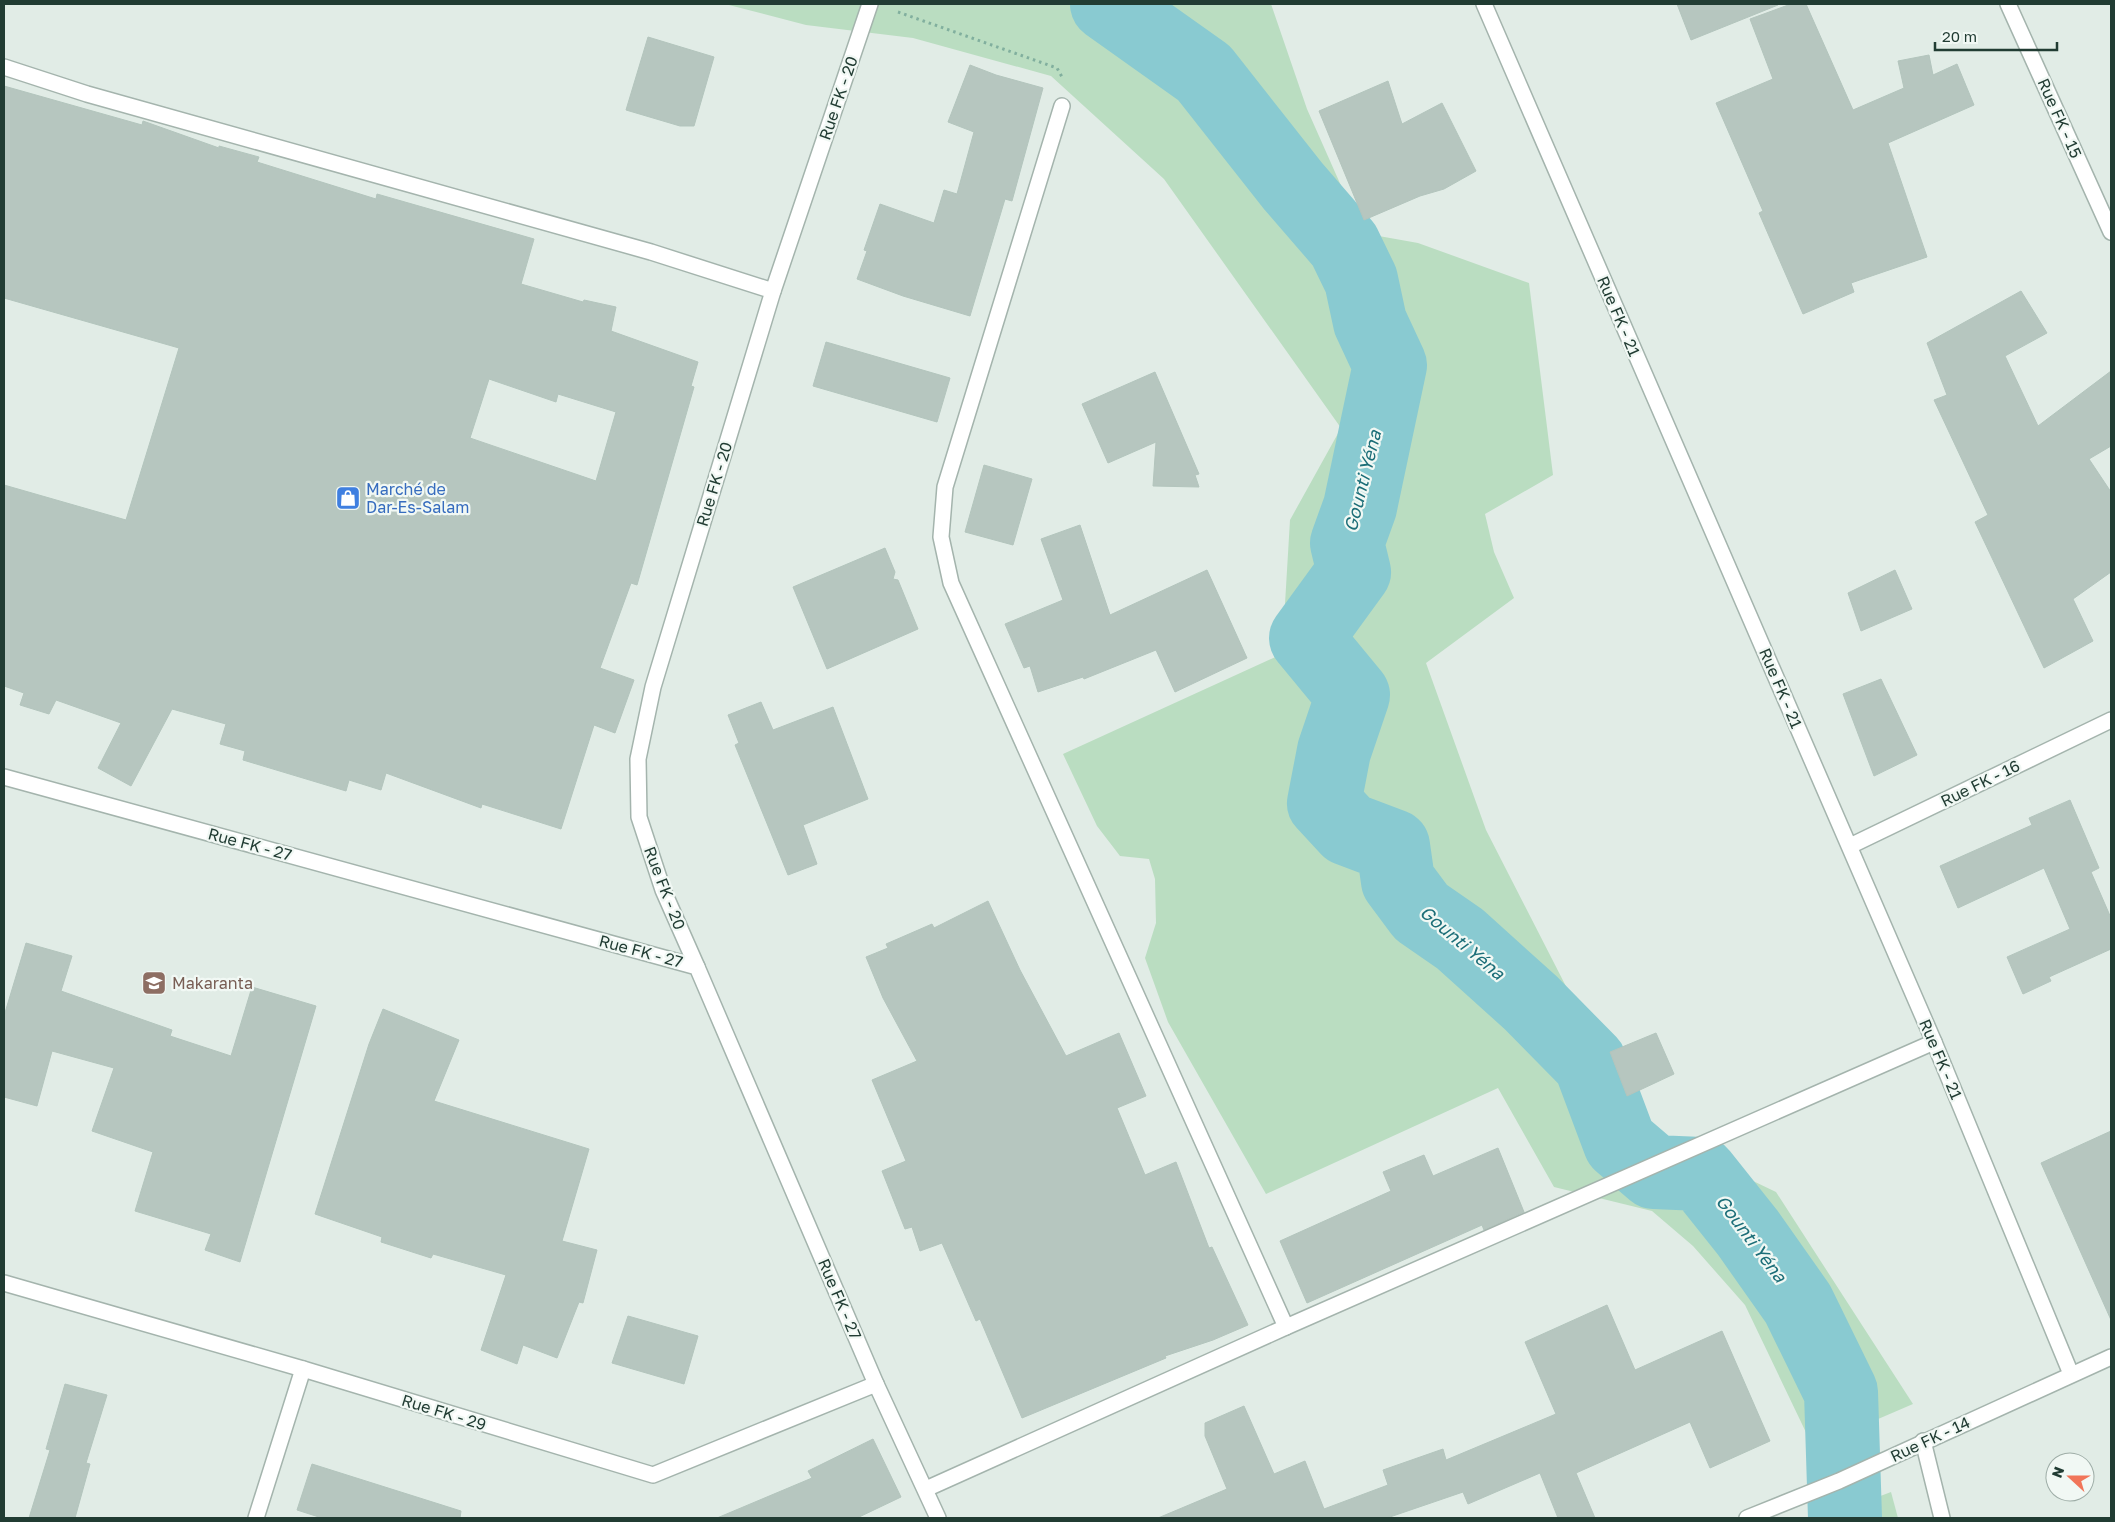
<svg xmlns="http://www.w3.org/2000/svg" width="2115" height="1522" viewBox="0 0 2115 1522" font-family="'Golos Text',sans-serif">
<style>
.green{fill:#baddc1}
.lines{fill:none;stroke-linecap:round;stroke-linejoin:round}
.river{stroke:#89cad1;stroke-width:74}
.building{fill:#b6c6bf;stroke:#b3c5bd;fill-rule:evenodd}
.minor-casing{stroke:#a4b4ad;stroke-width:18}
.path{stroke:#81af9e;stroke-width:3;stroke-dasharray:2.5 4;stroke-linecap:butt}
.minor{stroke:#fff;stroke-width:15}
.labels{text-anchor:middle;stroke-width:4.5;stroke-linejoin:round;paint-order:stroke}
.street-label{font-size:16px;fill:#213c33;stroke:#f1f8f4}
.shop-label{font-size:16px;fill:#366cbe;stroke:#f1f8f4;text-anchor:start}
.education-label{font-size:16px;fill:#785e54;stroke:#f1f8f4;text-anchor:start}
.water-label{font-size:18px;font-style:italic;fill:#1c6e78;stroke:#f1f8f4}
</style>
<rect width="100%" height="100%" fill="#e1ece6"/>
<!-- green -->
<g class="green">
<polygon points="725,4 1271,4 1307,109 1362,233 1418,243 1529,283 1553,475 1485,514 1494,552 1514,598 1426,663 1486,830 1596,1045 1650,1180 1703,1157 1776,1192 1913,1404 1813,1447 1745,1305 1693,1246 1652,1211 1554,1187 1498,1088 1266,1194 1168,1022 1145,958 1156,923 1155,879 1149,859 1120,856 1097,826 1063,754 1282,654 1290,520 1341,428 1164,179 1051,76 913,38 806,25"/>
<polygon points="1891,1492 1898,1518 1822,1518"/>
</g>
<g class="lines">
<!-- river -->
<polyline class="river" points="1107,4 1204,73 1293,186 1344,245 1361,280 1370,322 1390,365 1360,507 1347,543 1354,572 1306,638 1353,695 1334,751 1324,803 1348,829 1393,846 1398,881 1421,912 1460,939 1531,1003 1590,1063 1620,1143 1654,1172 1701,1174 1748,1233 1798,1304 1841,1392 1845,1518"/>
</g>
<!-- building -->
<g class="building">
<polygon points="1677,4 1777,4 1778,5 1691,40"/>
<polygon points="1791,4 1806,4 1853,110 1904,88 1898,61 1929,55 1933,75 1957,64 1974,105 1888,143 1927,257 1851,283 1854,292 1803,314 1759,213 1763,211 1716,103 1773,79 1750,19"/>
<polygon points="648,37 714,57 694,126 680,126 626,110"/>
<polygon points="970,65 996,75 1043,88 1012,201 1005,199 970,316 903,296 857,279 867,251 864,250 880,204 934,223 944,190 957,194 974,132 948,122"/>
<polygon points="1388,81 1402,124 1442,103 1476,171 1444,189 1420,196 1364,220 1319,111"/>
<path d="M4,86L142,125L143,121L219,148V146L259,157L257,162L376,199L377,194L534,239L521,284L583,302L584,300L616,307L611,331L698,362L691,386L694,387L637,585L631,583L600,668L634,680L615,733L594,725L561,829L482,804L481,808L386,773L381,790L349,780L346,791L243,760L245,751L220,744L226,724L172,709L131,786L98,768L121,723L56,700L49,714L20,705L24,693L4,686V485L126,520L179,348L4,298ZM489,379L556,402L558,394L616,412L596,481L470,438Z"/>
<polygon points="2021,291 2047,333 2005,356 2038,426 2111,371 2111,446 2089,459 2111,492 2111,572 2073,599 2093,641 2044,668 1975,522 1988,515 1934,400 1947,395 1927,343"/>
<polygon points="826,342 950,378 937,422 813,386"/>
<polygon points="1155,372 1199,474 1195,475 1199,487 1153,486 1156,442 1108,463 1082,404"/>
<polygon points="984,465 1032,479 1013,545 965,532"/>
<polygon points="1080,525 1110,615 1207,570 1247,658 1175,692 1156,650 1084,679 1083,677 1038,692 1030,666 1024,668 1005,624 1063,600 1041,539"/>
<polygon points="885,548 895,572 893,579 898,580 918,629 827,669 793,587"/>
<polygon points="1895,570 1912,609 1861,631 1848,593"/>
<polygon points="1881,679 1917,755 1874,776 1843,694"/>
<polygon points="761,702 773,730 833,707 868,799 803,825 817,864 788,875 735,745 739,743 728,715"/>
<polygon points="2070,800 2099,868 2091,872 2111,918 2111,949 2049,977 2051,981 2023,994 2007,957 2070,929 2044,868 1958,908 1940,866 2032,825 2029,818"/>
<polygon points="988,901 1020,970 1066,1056 1119,1033 1146,1096 1117,1108 1145,1175 1176,1162 1209,1248 1212,1247 1248,1325 1213,1340 1165,1356 1166,1358 1022,1418 980,1319 976,1321 942,1243 920,1251 912,1227 905,1229 882,1171 906,1161 872,1080 917,1061 883,998 866,957 888,948 886,944 932,924 934,928"/>
<polygon points="26,943 72,956 61,991 172,1030 170,1036 231,1056 252,987 316,1006 240,1262 205,1250 211,1234 135,1211 153,1152 92,1131 114,1068 52,1051 37,1106 4,1097 4,1016"/>
<polygon points="383,1009 459,1040 434,1101 589,1149 562,1241 597,1250 583,1303 579,1302 557,1358 523,1345 517,1364 481,1350 506,1275 433,1254 431,1258 381,1242 382,1237 315,1214 369,1044"/>
<polygon points="1656,1033 1674,1074 1627,1096 1610,1052"/>
<polygon points="2111,1131 2111,1320 2041,1163"/>
<polygon points="1498,1148 1524,1212 1484,1230 1482,1225 1307,1303 1280,1241 1391,1191 1383,1172 1424,1155 1433,1176"/>
<polygon points="1607,1305 1635,1370 1722,1331 1770,1441 1710,1468 1690,1422 1576,1473 1595,1518 1558,1518 1540,1473 1468,1504 1463,1492 1387,1518 1158,1518 1227,1489 1205,1436 1205,1423 1244,1406 1274,1474 1305,1461 1324,1509 1388,1485 1383,1470 1443,1449 1446,1460 1556,1414 1525,1342"/>
<polygon points="628,1316 698,1336 684,1384 612,1363"/>
<polygon points="65,1384 107,1395 86,1463 90,1464 75,1518 29,1518 50,1450 46,1449"/>
<polygon points="873,1439 901,1497 857,1518 717,1518 812,1478 808,1471"/>
<polygon points="312,1464 461,1511 460,1518 322,1518 297,1510"/>
</g>
<g class="lines">
<defs>
<g id="minor">
<polyline points="1484,4 1934,1042 2071,1374"/>
<polyline points="2008,4 2111,232"/>
<polyline points="4,67 87,94 651,252 773,291"/>
<polyline points="1062,106 945,487 941,537 951,583 1286,1327"/>
<polyline points="4,777 697,967 876,1384 938,1518"/>
<polyline points="1850,846 2111,720"/>
<polyline points="697,967 663,890 639,817 638,759 653,687 773,291 870,4"/>
<polyline points="4,1283 303,1369 653,1475 876,1384"/>
<polyline points="1923,1441 1942,1518"/>
<polyline points="926,1489 1286,1327 1934,1042"/>
<polyline points="256,1518 303,1369"/>
<polyline points="1747,1518 1839,1481 2111,1357"/>
</g>
</defs>
<!-- minor casing -->
<use href="#minor" class="minor-casing"/>
<!-- path -->
<polyline class="path" points="898,12 1057,68 1062,77"/>
<!-- minor -->
<use href="#minor" class="minor"/>
</g>
<!-- icons -->
<defs>
<symbol id="shop-square" viewBox="-11 -11 22 22"><rect x="-9" y="-9" width="18" height="18" rx="4" fill="#3f7fe0" stroke="#f1f8f4"/><path d="M-5-2.5h2.3a2.7 3.5 0 0 1 5.4 0H5L5.5 6h-11ZM-1.5-2.5h3a1.5 2.3 0 0 0-3 0Z" fill="#fff"/></symbol>
<symbol id="school-square" viewBox="-11 -11 22 22"><rect x="-9" y="-9" width="18" height="18" rx="4" fill="#8d6e63" stroke="#f1f8f4"/><path d="M0-5L7-2L0 1L-7-2ZM-4 1L0 2.5L4 1V4Q0 6-4 4Z" fill="#fff"/></symbol>
</defs>
<g fill-rule="evenodd">
<use href="#shop-square" x="334" y="484" width="28" height="28"/>
<use href="#school-square" x="140" y="969" width="28" height="28"/>
</g>
<g class="labels">
<!-- street labels -->
<g class="street-label">
<text transform="translate(838 98) rotate(-71)" y="6">Rue FK - 20</text>
<text transform="translate(2060 118) rotate(66)" y="6">Rue FK - 15</text>
<text transform="translate(1619 316) rotate(67)" y="6">Rue FK - 21</text>
<text transform="translate(714 484) rotate(-73)" y="6">Rue FK - 20</text>
<text transform="translate(1781 688) rotate(67)" y="6">Rue FK - 21</text>
<text transform="translate(1980 783) rotate(-26)" y="6">Rue FK - 16</text>
<text transform="translate(250 844) rotate(15)" y="6">Rue FK - 27</text>
<text transform="translate(665 888) rotate(69)" y="6">Rue FK - 20</text>
<text transform="translate(641 951) rotate(15)" y="6">Rue FK - 27</text>
<text transform="translate(1941 1059) rotate(67)" y="6">Rue FK - 21</text>
<text transform="translate(840 1299) rotate(67)" y="6">Rue FK - 27</text>
<text transform="translate(444 1412) rotate(17)" y="6">Rue FK - 29</text>
<text transform="translate(1930 1439) rotate(-25)" y="6">Rue FK - 14</text>
</g>
<!-- shop labels -->
<g class="shop-label">
<text x="366" y="495">Marché de<tspan x="366" dy="18">Dar-Es-Salam</tspan></text>
</g>
<!-- education labels -->
<g class="education-label">
<text x="172" y="989">Makaranta</text>
</g>
<!-- water labels -->
<g class="water-label">
<text transform="translate(1363 481) rotate(-76)" y="6">Gounti Yéna</text>
<text transform="translate(1462 943) rotate(40)" y="6">Gounti Yéna</text>
<text transform="translate(1751 1239) rotate(53)" y="6">Gounti Yéna</text>
</g>
</g>
<!-- border -->
<rect width="2115" height="1522" fill="none" stroke="#213c33" stroke-width="10"/>
<!-- north arrow -->
<g transform="translate(2070 1477) rotate(291)"><circle r="24" fill="#f1f8f4" stroke="#9eada7"/>
<path d="M0-4L9 19L0 12L-9 19Z" fill="#f17559"/>
<text y="-8" font-size="14" font-weight="bold" text-anchor="middle" fill="#213c33">N</text>
</g>
<!-- scale -->
<path d="M1935 42v8h122v-8" fill="none" stroke="#213c33" stroke-width="2.5"/>
<text x="1942" y="42" font-size="15" fill="#213c33" stroke="#f1f8f4" stroke-width="4" paint-order="stroke">20 m</text>
</svg>
